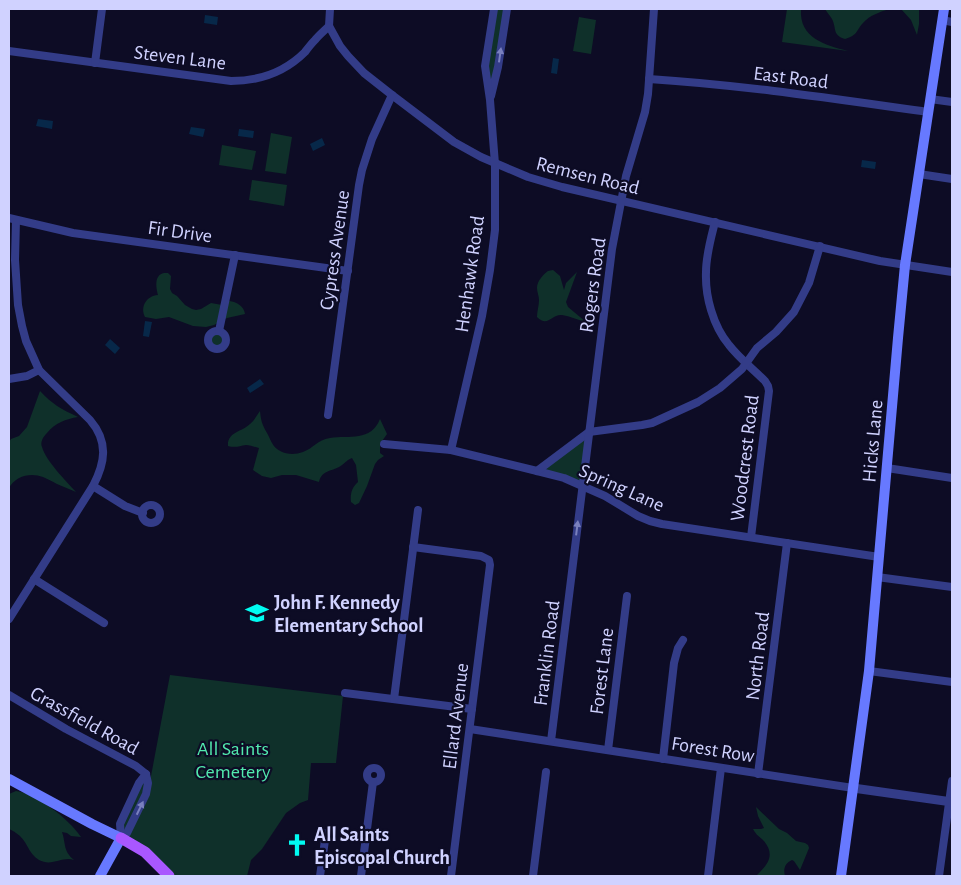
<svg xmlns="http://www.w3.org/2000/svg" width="961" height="885" viewBox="0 0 961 885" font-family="'Alegreya Sans',sans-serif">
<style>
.green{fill:#0f302a}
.water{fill:#072849}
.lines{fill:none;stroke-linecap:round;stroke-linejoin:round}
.minor{stroke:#333c88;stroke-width:8}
.tertiary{stroke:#333c88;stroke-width:9}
.secondary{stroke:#6779ff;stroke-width:10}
.primary{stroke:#a957ff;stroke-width:11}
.oneway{fill:#7a80be}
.labels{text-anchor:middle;stroke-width:4.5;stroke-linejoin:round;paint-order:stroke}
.street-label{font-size:20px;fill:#d0d2ff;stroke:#0d0c25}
.poi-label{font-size:20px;font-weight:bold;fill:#d0d2ff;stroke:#0d0c25;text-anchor:start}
.park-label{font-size:20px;fill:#52eaae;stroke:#0d0c25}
</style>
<rect width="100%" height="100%" fill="#0d0c25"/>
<!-- green -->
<g class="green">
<polygon points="494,9 507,9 490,100 485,66"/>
<path d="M787,9H801C799,38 825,45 848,51L782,42Z"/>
<path d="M825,9H889C880,12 870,15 863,23C855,32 858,35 845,39C832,35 837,29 832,19C830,16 827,12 825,9Z"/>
<polygon points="901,9 919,9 919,24 917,35 911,20"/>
<polygon points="579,17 596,20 591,54 573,51"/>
<polygon points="271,133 292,137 286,174 265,171"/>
<polygon points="222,145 256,151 252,170 219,165"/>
<polygon points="252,180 287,185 284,206 249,200"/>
<path d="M553,270L560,276L564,290L566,283L577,272L566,302L568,307L586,322C578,320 570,316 562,315C551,314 548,328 537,317C537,311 539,306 539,300C539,296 537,292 537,288C537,281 543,275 548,271Z"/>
<path d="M164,273H168L171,276L170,289L172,293L177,296L185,305L192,309L196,310L201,309L211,303L222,305L229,301C237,302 244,306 245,314L227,318L214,325L206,327L193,326L169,317L156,319L145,317C140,307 146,296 158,295C156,287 154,275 164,273Z"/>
<circle cx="217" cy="340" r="8"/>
<path d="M40,391C52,404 61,409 78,417C66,419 55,423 47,433C43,437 40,442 42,447C46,461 66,481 76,492C70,489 63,487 57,484C53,482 48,479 43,477C31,472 15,476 9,488V442L11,439L19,436L27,427Z"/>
<path d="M260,411C261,421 262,424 267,433C269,436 270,440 272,443C278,454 292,456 303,452C314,448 317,440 330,438C349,435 371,442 380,419L387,434L380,444V453L384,456L378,460L375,464L367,486L359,503L355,505L351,502C350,494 352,487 358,482L356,465L352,458C347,460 346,462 342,465C333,472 322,469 319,482L296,475H282L271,478L262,476L253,470L259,448C255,447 250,445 246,445C239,446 236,448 228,446C227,432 242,432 250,424C254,421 257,415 260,411Z"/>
<polygon points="587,435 581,484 542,470"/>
<polygon points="170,675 343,696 336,763 311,763 308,800 300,803 286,813 262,849 251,860 247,876 170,876 121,839 148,792"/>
<polygon points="146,776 145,793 122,836 122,823"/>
<path d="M16,791C37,794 69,819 81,837L71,836L67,833L62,832C66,844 63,851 74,860C62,856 52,867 39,860C28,854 27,839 16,833C14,831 11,830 9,829V794Z"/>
<path d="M756,807L779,829L787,833L796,841L805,843L808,845L809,848L807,853L800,870L794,861L792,860C785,863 783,869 785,876H756C767,865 776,856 764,841C760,837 756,835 753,829H761L764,828L758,816Z"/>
</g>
<!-- water -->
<g class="water">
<polygon points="205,15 218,17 217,25 204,23"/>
<polygon points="553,58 559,59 557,74 551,73"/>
<polygon points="38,119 53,121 52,129 36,126"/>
<polygon points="191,127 205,129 203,137 189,134"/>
<polygon points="239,129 254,131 253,138 238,136"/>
<polygon points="322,138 325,145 313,151 310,144"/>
<polygon points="862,160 876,162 875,169 861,167"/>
<polygon points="145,321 152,322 149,337 143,336"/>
<polygon points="110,339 120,348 115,354 105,345"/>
<polygon points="260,379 264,384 250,393 247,388"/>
</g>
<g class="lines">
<!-- minor -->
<g class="minor">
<polyline points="330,9 329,26 340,46 348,56 364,73 392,95 454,142 481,157 528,177 562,187 880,261 952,272"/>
<polyline points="942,20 952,22"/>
<path d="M9,51L231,81C259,81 284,73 305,52C308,48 311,44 315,40C319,35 324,31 329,26"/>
<polyline points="95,63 102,9"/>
<path d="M649,79C743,85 835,99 928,112"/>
<polyline points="491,96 498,67 507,9"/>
<polyline points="930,99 952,102"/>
<polyline points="919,174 952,179"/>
<polyline points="9,218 73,233 348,271"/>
<path d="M715,222C711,238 706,255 706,272C705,296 713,326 729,345C739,358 753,369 765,381L768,386L769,391L751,537"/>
<circle cx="217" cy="340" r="9"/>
<polyline points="219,331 235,255"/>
<polyline points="9,379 27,376 39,370"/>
<polyline points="328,415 359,185 362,170 372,139 392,95"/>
<polyline points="384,444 451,450 537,471 564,478 605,496 638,516 650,521 662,524 879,557"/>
<polyline points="451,450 482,316 490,270 495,230 495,164 490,100 485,66 494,9"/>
<polyline points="887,468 952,478"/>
<polyline points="537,471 589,432 642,425 652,423 698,402 720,388 742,369 757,348 776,332 794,312 809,283 820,246"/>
<polyline points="93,486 125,506 143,513"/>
<circle cx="151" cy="514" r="9"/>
<polyline points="413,547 481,556 489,560 490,565 451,876"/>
<polyline points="877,577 952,587"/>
<polyline points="34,579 104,623"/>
<path d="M9,619L93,486C105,463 109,442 90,420L39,370L26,341L22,326L18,305L15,260L16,220"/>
<polyline points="869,671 952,682"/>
<polyline points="345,693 472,709"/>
<polyline points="9,695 66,729 136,766 146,774 148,783 146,794 127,833 121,838"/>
<polyline points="394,699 418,510"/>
<polyline points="470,729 853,788"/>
<polyline points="551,741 612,249 626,176 645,112 648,94 654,9"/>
<polyline points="608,750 627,596"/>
<polyline points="663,759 674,663 678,648 683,640"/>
<circle cx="374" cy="775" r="7"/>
<polyline points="758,774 787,543"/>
<polyline points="121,838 120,824 139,783 146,774"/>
<polyline points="320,876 326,833"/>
<polyline points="361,876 373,782"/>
<polyline points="533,876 546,772"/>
<polyline points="708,876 721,768"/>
<polyline points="939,876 952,781"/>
</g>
<!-- tertiary -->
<polyline class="tertiary" points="853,788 952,802"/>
<!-- secondary -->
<g class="secondary">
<polyline points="9,779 92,824 121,838 100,876"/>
<polyline points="841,876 869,671 898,338 905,265 944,9"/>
</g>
<!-- primary -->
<polyline class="primary" points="121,838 145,852 169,876"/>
</g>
<!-- one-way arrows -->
<defs><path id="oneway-solid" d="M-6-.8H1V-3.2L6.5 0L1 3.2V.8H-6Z" transform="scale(1.25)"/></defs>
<g class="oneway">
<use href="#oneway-solid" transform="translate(500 55) rotate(-82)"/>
<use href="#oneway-solid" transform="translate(577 528) rotate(-83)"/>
<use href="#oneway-solid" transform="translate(140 808) rotate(-64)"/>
</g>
<!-- icons -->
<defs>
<symbol id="school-bare" viewBox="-9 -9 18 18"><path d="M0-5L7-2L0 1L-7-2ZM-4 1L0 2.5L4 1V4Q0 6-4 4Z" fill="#00fbf1" stroke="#0d0c25" stroke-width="2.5" paint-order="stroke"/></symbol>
<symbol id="church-bare" viewBox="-9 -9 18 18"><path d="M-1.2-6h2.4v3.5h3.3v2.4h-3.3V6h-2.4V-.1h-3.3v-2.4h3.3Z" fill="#00fbf1" stroke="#0d0c25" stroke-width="2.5" paint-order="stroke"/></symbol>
</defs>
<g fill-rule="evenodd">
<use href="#school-bare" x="241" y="597" width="32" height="32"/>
<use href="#church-bare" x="281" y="829" width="32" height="32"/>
</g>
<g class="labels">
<!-- street labels -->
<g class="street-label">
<text transform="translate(180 57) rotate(7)" y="7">Steven Lane</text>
<text transform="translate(791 77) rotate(7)" y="7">East Road</text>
<text transform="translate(588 175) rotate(14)" y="7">Remsen Road</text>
<text transform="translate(180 231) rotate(8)" y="7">Fir Drive</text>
<text transform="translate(334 250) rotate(-82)" y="7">Cypress Avenue</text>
<text transform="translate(469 274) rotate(-82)" y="7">Henhawk Road</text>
<text transform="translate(592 285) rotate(-82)" y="7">Rogers Road</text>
<text transform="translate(872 441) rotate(-85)" y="7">Hicks Lane</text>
<text transform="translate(744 458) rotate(-83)" y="7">Woodcrest Road</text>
<text transform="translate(622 487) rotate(24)" y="7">Spring Lane</text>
<text transform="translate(546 653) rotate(-83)" y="7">Franklin Road</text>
<text transform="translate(757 656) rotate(-83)" y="7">North Road</text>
<text transform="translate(601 671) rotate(-83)" y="7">Forest Lane</text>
<text transform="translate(455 716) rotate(-83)" y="7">Ellard Avenue</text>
<text transform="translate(85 720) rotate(29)" y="7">Grassfield Road</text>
<text transform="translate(713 749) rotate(9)" y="7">Forest Row</text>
</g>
<!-- poi labels -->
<g class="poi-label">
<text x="274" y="609">John F. Kennedy<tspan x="274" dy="23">Elementary School</tspan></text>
<text x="314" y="841">All Saints<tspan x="314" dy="23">Episcopal Church</tspan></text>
</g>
<!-- park labels -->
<g class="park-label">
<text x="233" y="755">All Saints<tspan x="233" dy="23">Cemetery</tspan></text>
</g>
</g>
<!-- border -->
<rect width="961" height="885" fill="none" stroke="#d0d2ff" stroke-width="20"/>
</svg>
